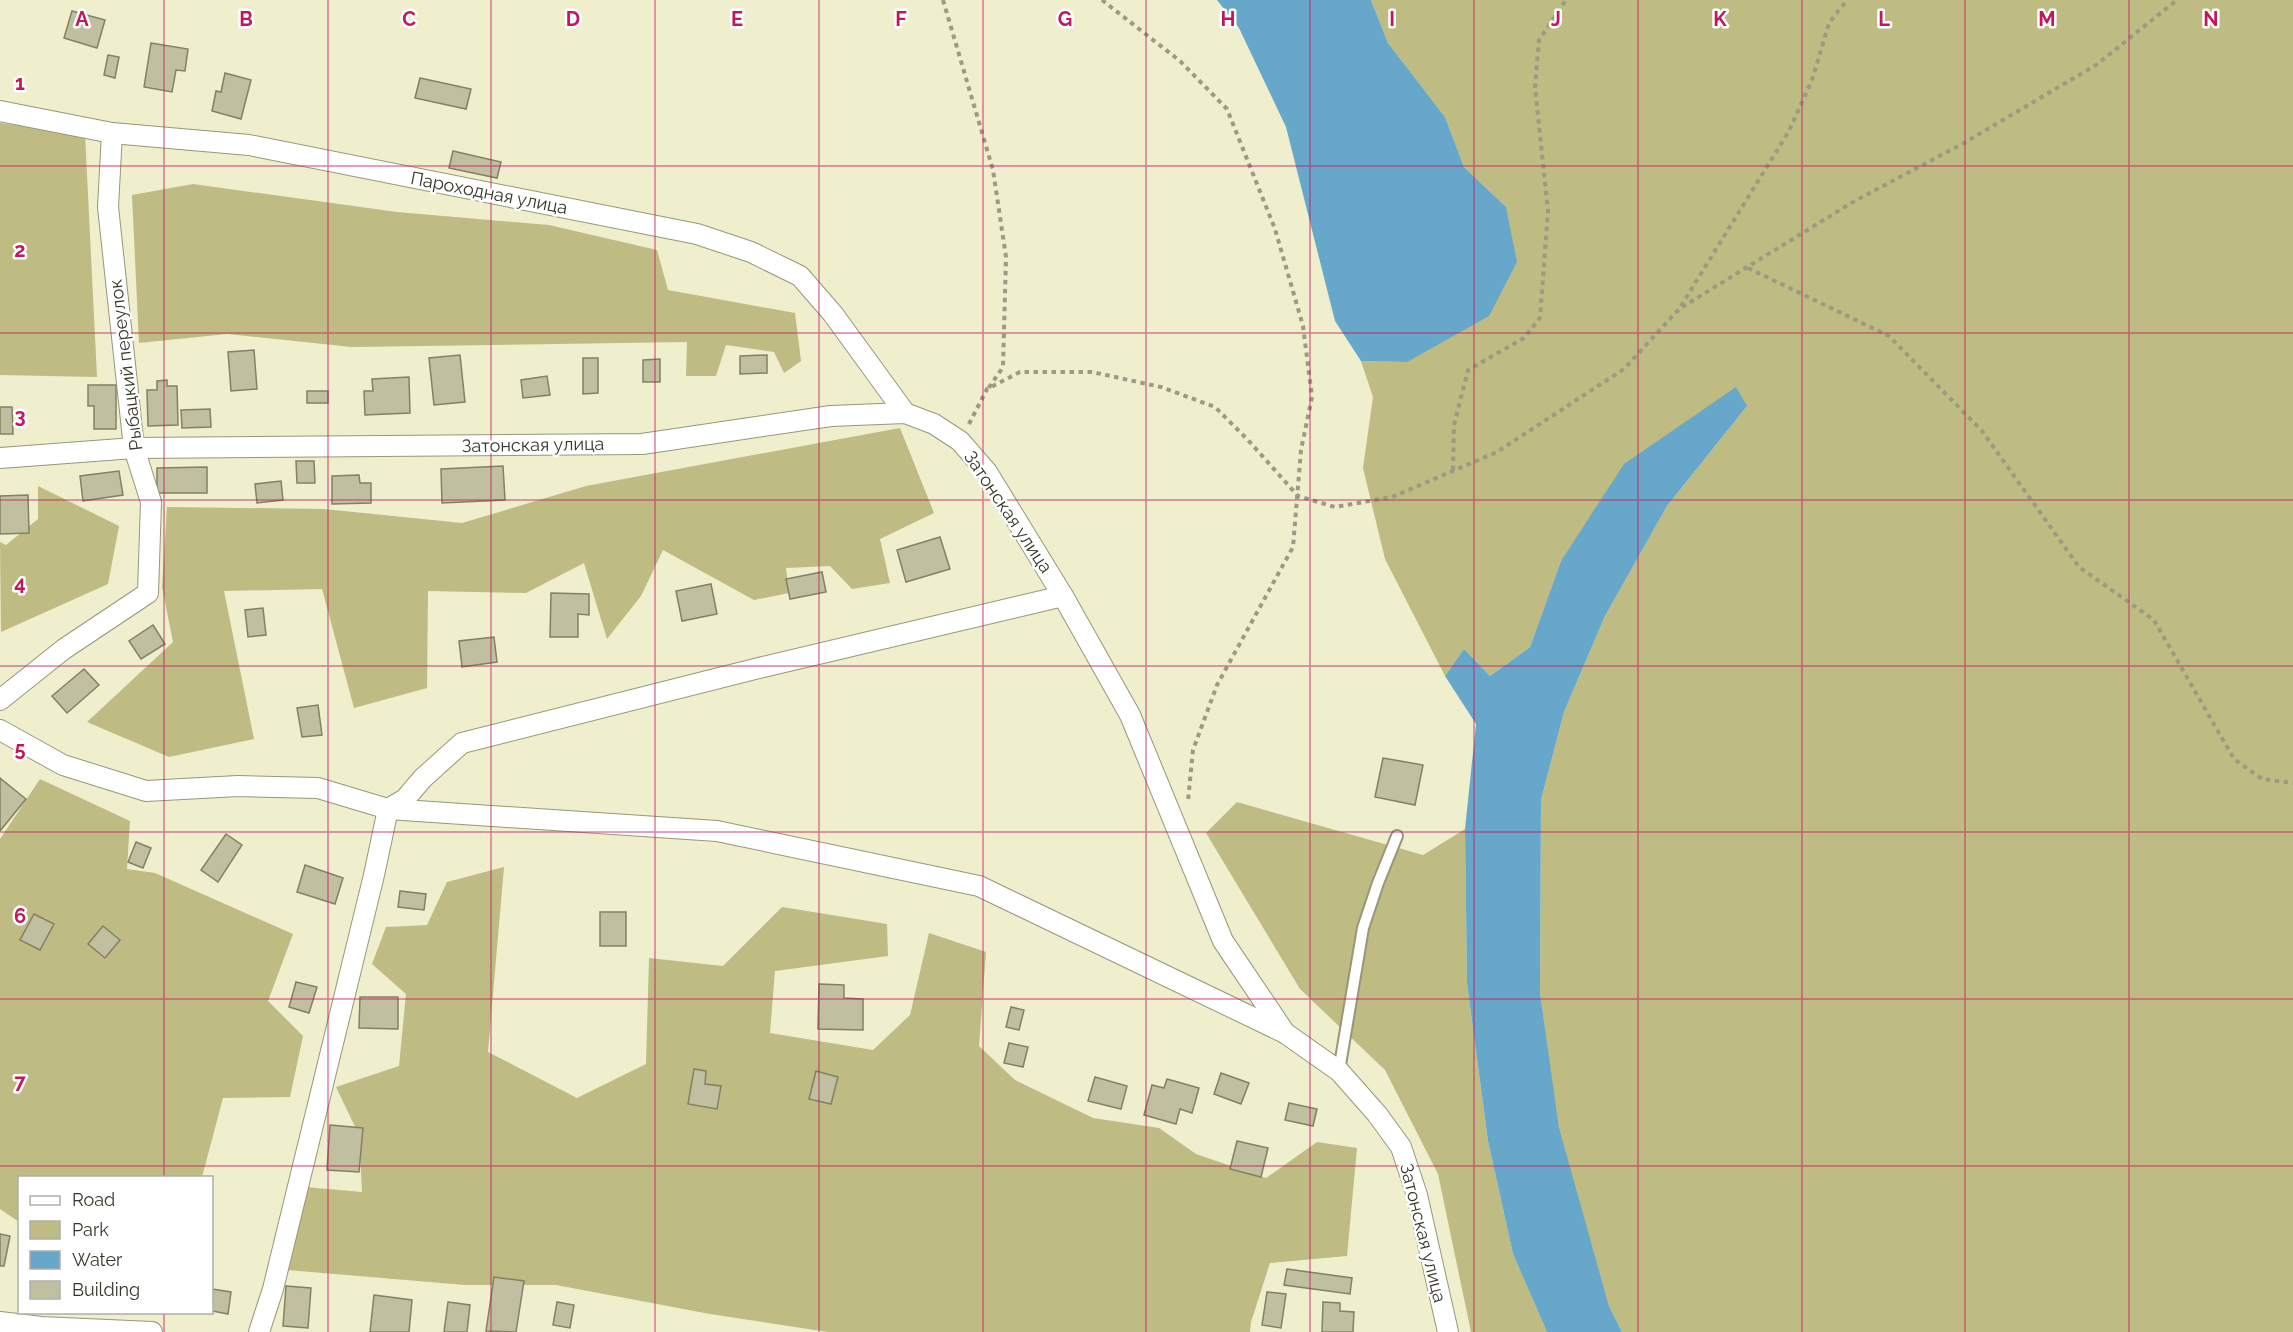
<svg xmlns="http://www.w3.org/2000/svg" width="2293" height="1332" viewBox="0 0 2293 1332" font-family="Raleway,sans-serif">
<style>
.green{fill:#bebc82}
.water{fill:#66a7ca}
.building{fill:#c0c0a0;stroke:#828163;stroke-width:1.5}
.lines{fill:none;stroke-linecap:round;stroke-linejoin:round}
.service-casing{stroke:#989778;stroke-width:14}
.minor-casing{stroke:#989778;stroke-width:22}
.path{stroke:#9b9a82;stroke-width:4;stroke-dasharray:4.5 4.5;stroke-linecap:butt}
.service{stroke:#fff;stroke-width:10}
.minor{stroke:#fff;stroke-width:20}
.grid{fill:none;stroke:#c2185b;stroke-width:1.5;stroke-opacity:0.55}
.labels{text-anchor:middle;stroke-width:5;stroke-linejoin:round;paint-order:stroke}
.street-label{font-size:18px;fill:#363629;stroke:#fff}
.grid-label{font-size:20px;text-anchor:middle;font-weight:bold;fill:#c2185b;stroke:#fff;stroke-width:5;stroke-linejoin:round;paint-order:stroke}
</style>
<rect width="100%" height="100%" fill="#efeecd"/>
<!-- green -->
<g class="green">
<polygon points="1371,0 2293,0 2293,1332 1622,1332 1609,1306 1558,1128 1540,993 1541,800 1564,712 1605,616 1667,506 1747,406 1561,561 1530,647 1490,676 1464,649 1445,676 1385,559 1363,468 1373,397 1361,361 1407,362 1506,207 1464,167 1445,117 1388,43"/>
<polygon points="0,123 85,134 97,377 0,375"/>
<polygon points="193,184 397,212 549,225 657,250 668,290 795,313 801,361 784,373 774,352 726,345 716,376 686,376 687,342 352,347 227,334 139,343 132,195"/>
<polygon points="900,428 934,513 880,539 890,583 852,589 830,566 786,568 789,593 754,600 663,550 641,596 607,639 584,563 526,593 428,591 427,688 354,708 322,589 224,591 254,739 169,757 87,722 173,642 162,587 167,507 324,509 462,523 586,486"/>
<polygon points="38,486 119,526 108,584 1,632 0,542 6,545 38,519"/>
<polygon points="40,779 130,821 127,869 155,873 293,934 268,1001 303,1036 290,1097 223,1098 202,1177 20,1178 19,1222 0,1209 0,839"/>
<polygon points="1237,802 1423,855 1465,829 1467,983 1488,1141 1513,1254 1547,1332 1471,1332 1438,1174 1385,1070 1300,989 1206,833"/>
<polygon points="504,867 488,1052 577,1098 646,1064 649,958 723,966 782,907 887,924 888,956 775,971 770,1033 873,1050 910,1015 929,933 986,952 979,1046 1015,1080 1093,1118 1159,1128 1196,1154 1266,1178 1317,1142 1357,1148 1347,1256 1270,1263 1251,1322 1250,1332 828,1332 710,1314 556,1285 465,1285 287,1270 305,1187 362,1192 359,1135 336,1087 399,1066 406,994 372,964 386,927 427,925 447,882"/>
</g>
<!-- water -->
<g class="water">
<polygon points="1217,0 1371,0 1388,43 1445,117 1464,167 1506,207 1517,262 1489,316 1407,362 1361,361 1335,321 1286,127 1239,28"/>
<polygon points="1736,387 1747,406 1667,506 1605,616 1564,712 1541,800 1540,993 1559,1128 1609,1306 1622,1332 1547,1332 1513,1254 1488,1141 1467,983 1465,829 1476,724 1445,676 1464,649 1490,676 1530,647 1561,561 1624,464"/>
</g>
<!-- building -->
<g class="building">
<polygon points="72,11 105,20 97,48 64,38"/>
<polygon points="151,43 188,49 185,71 176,70 172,92 144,87"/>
<polygon points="108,55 119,57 115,78 104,75"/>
<polygon points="225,73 251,80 241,119 212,111 216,91 221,92"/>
<polygon points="420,78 471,89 466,109 415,98"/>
<polygon points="453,151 501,162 497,178 449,168"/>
<polygon points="254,350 257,389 231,391 228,352"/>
<polygon points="460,355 465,402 434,405 429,358"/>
<polygon points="767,355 767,373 740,374 740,356"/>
<polygon points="583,358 598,358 598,393 583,394"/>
<polygon points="660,359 660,382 643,382 643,360"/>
<polygon points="547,376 550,395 523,398 521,380"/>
<polygon points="409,377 410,413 365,415 364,391 373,391 372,379"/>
<polygon points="167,380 167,386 177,386 178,425 148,426 147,390 157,390 157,381"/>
<polygon points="88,385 116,385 116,429 94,429 94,406 88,406"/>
<rect x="307" y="391" width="21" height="12"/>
<polygon points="0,407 12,407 13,434 0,434"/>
<polygon points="210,409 211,427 182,428 181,410"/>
<polygon points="296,461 314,461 315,483 297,483"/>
<polygon points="503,466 505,500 442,503 441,469"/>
<polygon points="207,467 207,493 157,493 157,468"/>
<polygon points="119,471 123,495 83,501 80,476"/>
<polygon points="359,475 360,483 371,483 371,503 332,504 332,476"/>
<polygon points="281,481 283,500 257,503 255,484"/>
<polygon points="28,495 29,533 0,534 0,496"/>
<polygon points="940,537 950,569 906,582 897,550"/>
<polygon points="822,572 826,592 790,599 786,579"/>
<polygon points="711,584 717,614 682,621 676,591"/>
<polygon points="551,593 589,594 589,615 578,614 578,637 550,637"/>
<polygon points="263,608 266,635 248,637 245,610"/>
<polygon points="153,625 165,644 141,659 129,641"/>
<polygon points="494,637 497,662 462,667 459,641"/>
<polygon points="84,669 99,685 67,713 52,696"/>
<polygon points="318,705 322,735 302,737 297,708"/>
<polygon points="1383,758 1423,765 1415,805 1375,797"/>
<polygon points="0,778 26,799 0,831"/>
<polygon points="226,834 242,845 218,882 201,870"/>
<polygon points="136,842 151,848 143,868 128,862"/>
<polygon points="305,865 343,878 335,904 297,892"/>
<polygon points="400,891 426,894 424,910 398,907"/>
<rect x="600" y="912" width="26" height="34"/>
<polygon points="34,914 54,924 40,950 20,940"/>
<polygon points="103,926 120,940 105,958 88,944"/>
<polygon points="296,982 317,987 309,1013 289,1007"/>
<polygon points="819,984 844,985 844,998 863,999 863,1030 818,1029"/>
<polygon points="360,997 398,997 398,1029 359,1028"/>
<polygon points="1011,1007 1024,1010 1019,1030 1006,1027"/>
<polygon points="1009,1043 1028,1047 1023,1067 1004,1063"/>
<polygon points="694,1069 706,1071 705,1084 721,1086 717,1109 688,1104"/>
<polygon points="816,1071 838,1077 831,1104 809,1099"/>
<polygon points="1221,1073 1249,1083 1241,1104 1214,1094"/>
<polygon points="1095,1077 1127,1086 1121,1109 1088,1101"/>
<polygon points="1167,1079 1199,1088 1192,1113 1180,1109 1176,1124 1144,1115 1152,1085 1164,1088"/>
<polygon points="1289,1103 1317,1109 1313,1126 1285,1120"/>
<polygon points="330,1125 363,1128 359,1172 327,1170"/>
<polygon points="1237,1141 1268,1148 1261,1177 1230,1169"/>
<polygon points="0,1234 10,1236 4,1266 0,1266"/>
<polygon points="1287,1269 1352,1278 1350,1294 1284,1285"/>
<polygon points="494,1277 524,1281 516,1332 486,1331"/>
<polygon points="286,1286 311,1288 308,1328 283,1326"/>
<polygon points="212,1289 231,1292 228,1314 212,1311"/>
<polygon points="1267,1292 1286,1294 1281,1328 1262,1325"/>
<polygon points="374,1295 412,1300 409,1332 370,1332"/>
<polygon points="448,1302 470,1305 467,1332 444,1332"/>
<polygon points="557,1302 574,1305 570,1328 553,1325"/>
<polygon points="1323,1302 1340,1303 1340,1311 1354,1312 1353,1332 1322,1332"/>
</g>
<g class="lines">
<defs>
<polyline id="service" points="1339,1071 1363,928 1378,883 1397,836"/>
<g id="minor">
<polyline points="0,111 112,133 249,145 697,234 751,252 800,276 833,314 905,413"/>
<polyline points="0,458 134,448 642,444 831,416 905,413 934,424 960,441 987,472 1063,596 1130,715 1223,941 1285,1033 1339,1071 1377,1114 1401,1147 1417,1195 1448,1332"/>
<polyline points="0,700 64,649 148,593 151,502 134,448 108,207 112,133"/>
<polyline points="0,730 63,765 146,791 238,786 318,788 388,809 717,831 979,886 1285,1033"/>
<polyline points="0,1322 41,1327 152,1332"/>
<polyline points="259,1332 273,1289 374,875 388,809 405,799 423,778 462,743 763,667 1063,596"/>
</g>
</defs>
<!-- service casing -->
<use href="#service" class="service-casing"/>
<!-- minor casing -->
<use href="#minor" class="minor-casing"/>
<!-- path -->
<g class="path">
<polyline points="943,0 993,170 1006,257 1003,367 988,389"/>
<polyline points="1102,0 1180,61 1227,109 1275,229 1303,326 1312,397 1301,450 1293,547 1217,685 1193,750 1188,801"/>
<polyline points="1748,268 1889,336 1982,431 2079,567 2154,620 2234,759 2262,779 2293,783"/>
<polyline points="1681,306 1789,131 1812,80 1829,23 1847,0"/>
<polyline points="969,424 987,389 1020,372 1092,372 1161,387 1215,407 1248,440 1298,496 1335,507 1392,497 1497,452 1624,369 1679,309 1853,202 1964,143 2096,65 2177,0"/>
<polyline points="1453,470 1454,425 1468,370 1524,338 1540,318 1548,211 1535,87 1539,40 1566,0"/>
</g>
<!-- service -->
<use href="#service" class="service"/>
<!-- minor -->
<use href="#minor" class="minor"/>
</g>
<!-- grid -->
<path class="grid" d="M164,0V1178M328,0V1332M491,0V1332M655,0V1332M819,0V1332M983,0V1332M1146,0V1332M1310,0V1332M1474,0V1332M1638,0V1332M1802,0V1332M1965,0V1332M2129,0V1332M0,166H2293M0,333H2293M0,500H2293M0,666H2293M0,832H2293M0,999H2293M0,1166H2293M164,1312V1332"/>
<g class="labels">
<!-- street labels -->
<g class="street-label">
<text transform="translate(489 193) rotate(11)" y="6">Пароходная улица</text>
<text transform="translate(126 365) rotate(-97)" y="6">Рыбацкий переулок</text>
<text transform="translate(533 445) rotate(-1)" y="6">Затонская улица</text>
<text transform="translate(1008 512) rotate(56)" y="6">Затонская улица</text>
<text transform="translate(1423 1233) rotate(76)" y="6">Затонская улица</text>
</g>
</g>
<g class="grid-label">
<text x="82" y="26">A</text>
<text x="246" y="26">B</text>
<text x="409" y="26">C</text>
<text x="573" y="26">D</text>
<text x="737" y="26">E</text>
<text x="901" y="26">F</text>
<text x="1065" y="26">G</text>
<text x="1228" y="26">H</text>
<text x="1392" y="26">I</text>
<text x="1556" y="26">J</text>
<text x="1720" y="26">K</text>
<text x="1884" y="26">L</text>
<text x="2047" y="26">M</text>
<text x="2211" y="26">N</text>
<text x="20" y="90">1</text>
<text x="20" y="257">2</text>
<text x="20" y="423">3</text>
<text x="20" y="590">4</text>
<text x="20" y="756">5</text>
<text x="20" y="923">6</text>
<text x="20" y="1089">7</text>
</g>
<!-- legend -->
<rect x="18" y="1176" width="195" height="138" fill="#ffffff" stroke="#afafa9" stroke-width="1.5"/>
<rect x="30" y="1196" width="30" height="9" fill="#ffffff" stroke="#afafa9" stroke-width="1.5"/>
<text x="72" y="1206" font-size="18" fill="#363629">Road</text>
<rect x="30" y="1221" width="30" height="18" fill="#bebc82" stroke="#afafa9" stroke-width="1.5"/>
<text x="72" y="1236" font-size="18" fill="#363629">Park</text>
<rect x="30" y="1251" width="30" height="18" fill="#66a7ca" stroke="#afafa9" stroke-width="1.5"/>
<text x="72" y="1266" font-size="18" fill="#363629">Water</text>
<rect x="30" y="1281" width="30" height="18" fill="#c0c0a0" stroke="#afafa9" stroke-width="1.5"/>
<text x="72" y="1296" font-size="18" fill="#363629">Building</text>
</svg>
